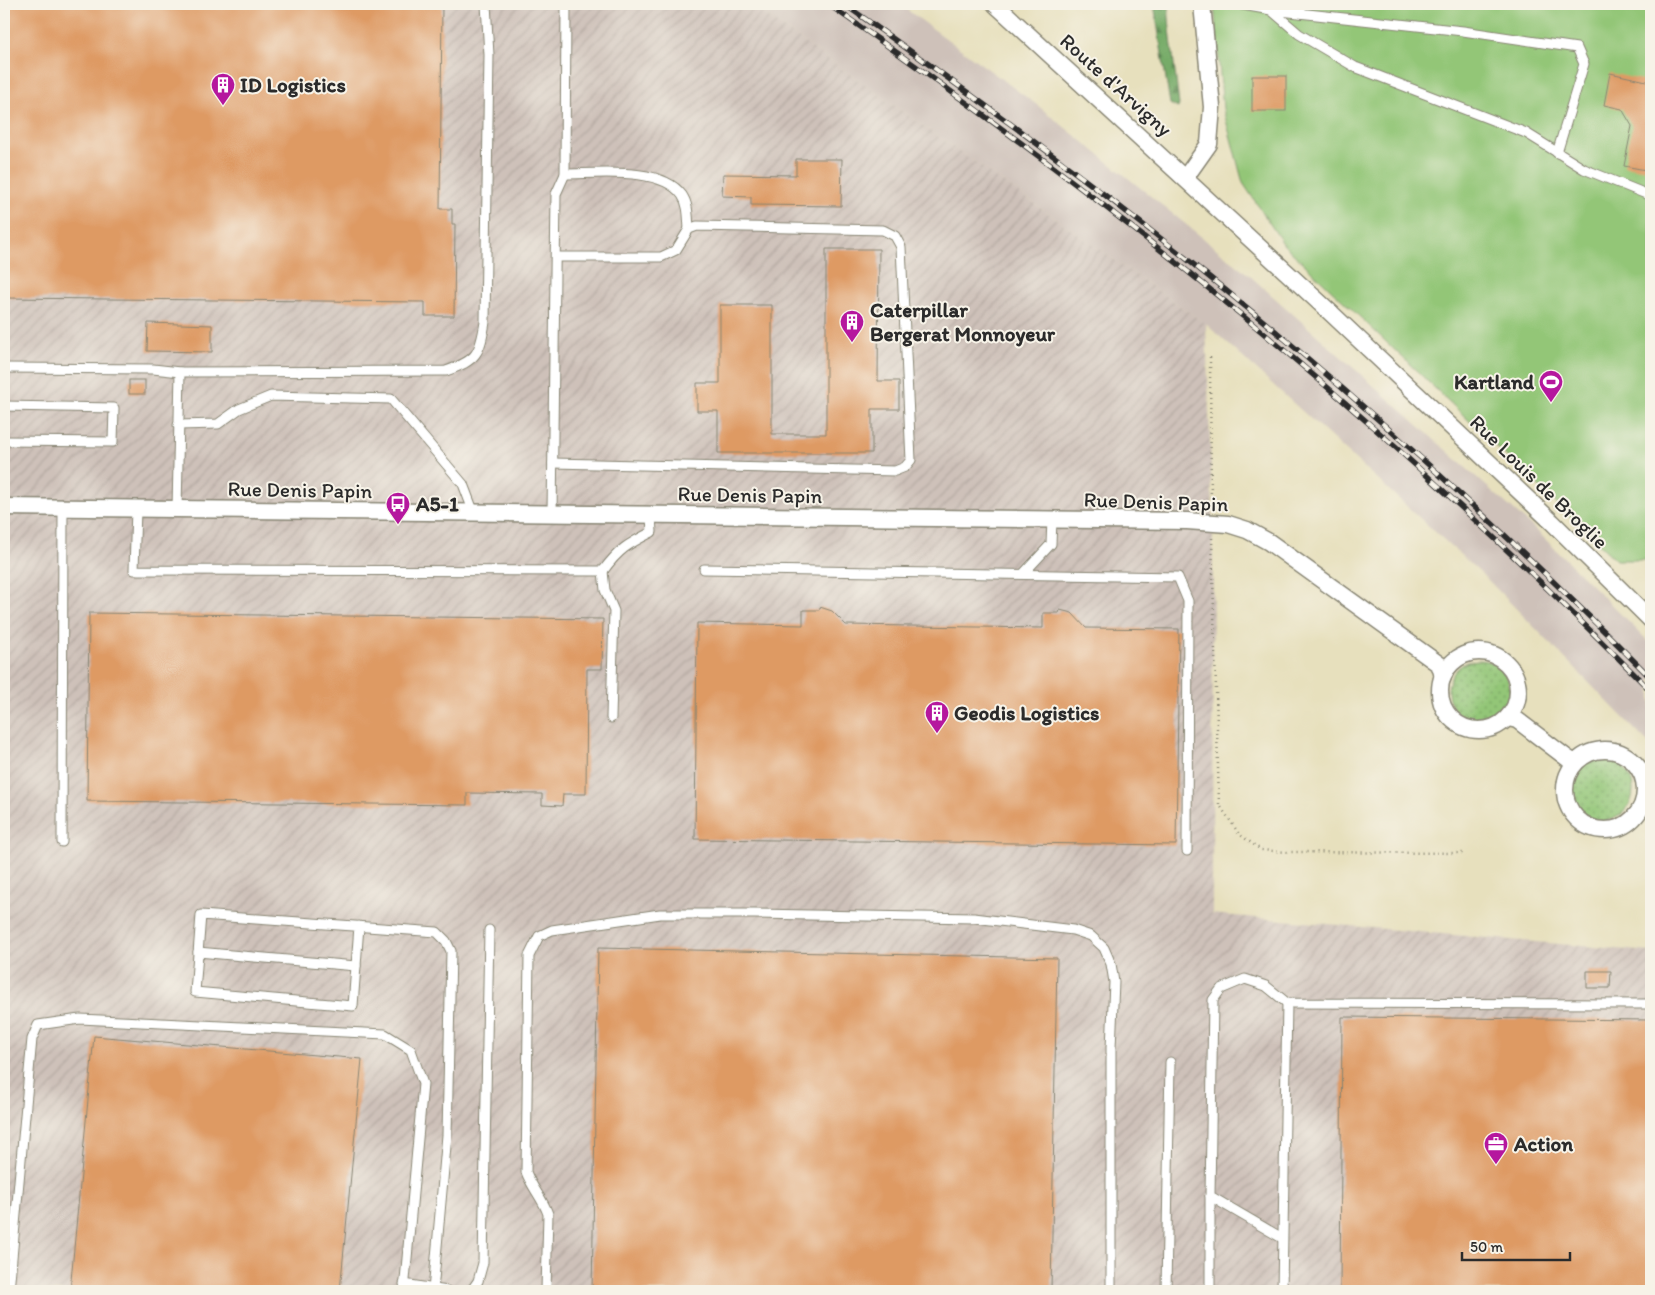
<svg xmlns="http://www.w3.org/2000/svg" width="1655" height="1295" viewBox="0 0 1655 1295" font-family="Itim,sans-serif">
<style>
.industrial{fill:url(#industrial-furrows)}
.railway{fill:#cec1b9}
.grass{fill:url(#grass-dots);stroke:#5f7851}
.forest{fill:url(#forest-firs);stroke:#506b4a}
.green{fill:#93c677;stroke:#5f7851}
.building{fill:#de9a64}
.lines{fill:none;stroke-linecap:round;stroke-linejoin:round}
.lane-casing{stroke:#898674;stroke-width:11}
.street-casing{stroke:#898674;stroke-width:19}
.path{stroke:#898674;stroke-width:2.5;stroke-dasharray:1 4;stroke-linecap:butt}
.lane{stroke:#fff;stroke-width:9}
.street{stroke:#fff;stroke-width:16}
.rail-casing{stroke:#2b2b2b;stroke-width:5.5}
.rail{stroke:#f7f3e8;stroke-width:4;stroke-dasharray:11;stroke-linecap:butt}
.labels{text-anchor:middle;stroke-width:4;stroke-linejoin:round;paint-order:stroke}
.poi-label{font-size:21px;font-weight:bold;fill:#2b2b2b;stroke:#f7f3e8;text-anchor:start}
.street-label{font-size:21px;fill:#2b2b2b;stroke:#f7f3e8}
</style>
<defs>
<pattern id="industrial-furrows" width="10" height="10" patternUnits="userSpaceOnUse" patternTransform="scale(1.25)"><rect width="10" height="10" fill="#cec1b9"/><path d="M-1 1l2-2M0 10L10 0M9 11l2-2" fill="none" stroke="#b1a69f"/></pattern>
<pattern id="grass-dots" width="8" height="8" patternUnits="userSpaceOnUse" patternTransform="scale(1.25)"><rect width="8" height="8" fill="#93c677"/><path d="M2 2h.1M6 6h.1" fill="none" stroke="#78a162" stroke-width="1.8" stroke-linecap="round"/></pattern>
<pattern id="forest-firs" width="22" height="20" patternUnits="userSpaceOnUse" patternTransform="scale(1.25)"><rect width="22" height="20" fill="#76ab68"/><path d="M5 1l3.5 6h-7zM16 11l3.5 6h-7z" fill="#618b56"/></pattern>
</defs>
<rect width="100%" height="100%" fill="#f7f3e8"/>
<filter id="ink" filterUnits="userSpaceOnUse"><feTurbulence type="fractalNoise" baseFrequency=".02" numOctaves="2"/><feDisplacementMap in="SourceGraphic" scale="10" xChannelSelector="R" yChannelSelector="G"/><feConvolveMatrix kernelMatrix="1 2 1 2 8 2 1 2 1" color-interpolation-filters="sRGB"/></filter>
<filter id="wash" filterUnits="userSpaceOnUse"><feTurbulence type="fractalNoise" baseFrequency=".0096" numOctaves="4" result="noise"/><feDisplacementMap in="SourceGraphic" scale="20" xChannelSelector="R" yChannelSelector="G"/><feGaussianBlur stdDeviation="1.12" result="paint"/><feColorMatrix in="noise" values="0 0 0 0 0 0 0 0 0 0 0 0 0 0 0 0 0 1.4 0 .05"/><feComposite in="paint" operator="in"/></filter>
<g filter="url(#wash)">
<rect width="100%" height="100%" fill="#e7e0bd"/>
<!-- industrial -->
<polygon class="industrial" points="4,4 750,4 1206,324 1213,530 1212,914 1651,952 1651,1291 4,1291"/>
<!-- railway -->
<polygon class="railway" points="750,4 899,4 1037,105 1249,275 1537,531 1651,644 1651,746 1486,578 1206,324"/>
<!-- grass -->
<g class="grass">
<circle cx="1479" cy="691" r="31"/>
<circle cx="1602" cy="790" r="31"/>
</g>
<!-- forest -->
<polygon class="forest" points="1154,4 1168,4 1170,30 1179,105 1178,108 1170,104"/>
<!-- green -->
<polygon class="green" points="1214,4 1651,4 1651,560 1616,560 1284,245 1243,183 1223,109"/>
<g id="blocks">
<!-- building -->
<g class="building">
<polygon points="4,4 442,4 440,209 452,209 452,224 455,224 454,316 425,316 425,302 4,298"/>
<polygon points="1610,73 1651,82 1651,144 1646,170 1624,166 1632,126 1622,109 1604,105"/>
<rect x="1252" y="76" width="34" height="35"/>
<polygon points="796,159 842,159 841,206 751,205 751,197 722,196 723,174 796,175"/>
<polygon points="826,249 879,249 878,381 899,381 899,409 872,409 872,453 718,453 718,411 697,411 697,383 720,383 720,305 772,305 772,434 826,434"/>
<polygon points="148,323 212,325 212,352 147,351"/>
<rect x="129" y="380" width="16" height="14"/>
<polygon points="820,607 832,611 846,625 1043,628 1043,613 1059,613 1060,610 1072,613 1086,628 1179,629 1176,845 695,839 697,623 803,625 803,610 819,610"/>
<polygon points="89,613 603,619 602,669 587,669 586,794 563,794 562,806 542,805 542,794 467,793 467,805 87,801"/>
<polygon points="598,948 1057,958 1051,1291 592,1291"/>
<polygon points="1587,971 1611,971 1610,988 1587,988"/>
<polygon points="1342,1017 1651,1020 1651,1291 1340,1291"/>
<polygon points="94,1036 362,1059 340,1291 70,1291"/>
</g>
</g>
</g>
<g filter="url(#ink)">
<use href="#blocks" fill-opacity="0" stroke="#898674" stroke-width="1"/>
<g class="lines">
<defs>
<g id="lane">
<polyline points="1237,4 1271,10 1463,31 1577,48 1584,64 1557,153"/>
<polyline points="1271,10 1299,34 1355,67 1526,133 1584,169 1651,196"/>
<path d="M565,174C598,174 661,166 682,195C689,205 688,218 689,229"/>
<path d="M4,368L153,369L180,372L446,371C477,360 480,354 485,322L489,55L486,4"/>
<polyline points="4,406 114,408 113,442 4,441"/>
<polyline points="178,425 218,424 239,409 271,396 391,399 463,484 474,513"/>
<polyline points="553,463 895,471 905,467 911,460 901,247 895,236 883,230 697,226 689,229 676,250 661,257 556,257"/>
<path d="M136,509L134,570L603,571C619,549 628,544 652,532L651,516"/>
<polyline points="177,509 180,372"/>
<polyline points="552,514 556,194 565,174 566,4"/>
<polyline points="704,569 1178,577 1188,601 1187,851"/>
<polyline points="603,571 605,590 614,611 611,718"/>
<polyline points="1023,574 1051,544 1052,520"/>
<polyline points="62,842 63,509"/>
<polyline points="359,926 353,1006 195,992 201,915 437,932 446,941 451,951 447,1135 433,1291"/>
<polyline points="198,952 356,966"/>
<polyline points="1282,1238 1210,1196 1213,1000 1221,989 1245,979 1266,986 1287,1003 1651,1004"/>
<polyline points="404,1284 447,1291"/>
<polyline points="9,1291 32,1039 38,1025 80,1019 385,1034 411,1050 423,1084 404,1291"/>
<polyline points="471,1291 478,1281 483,1263 489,930"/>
<path d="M546,1291L548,1214C543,1199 532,1188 526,1172L529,956L539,936L552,930L660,914H754L974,918L1073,930L1091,936L1104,948L1111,964L1114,982L1111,1048V1291"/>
<polyline points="1166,1291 1170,1062"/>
<polyline points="1210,1291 1210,1196"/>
<polyline points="1282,1291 1287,1003"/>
</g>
<g id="street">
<polyline points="995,4 1332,314 1552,522 1651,620"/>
<polyline points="1185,178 1209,144 1212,107 1202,4"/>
<polyline points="4,507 1187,521 1228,524 1247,530 1269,542 1440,665 1443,677"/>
<circle cx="1479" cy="691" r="39"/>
<polyline points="1509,718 1517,720 1567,758 1575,763"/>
<circle cx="1605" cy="790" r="40"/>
</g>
</defs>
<!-- lane casing -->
<use href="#lane" class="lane-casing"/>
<!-- street casing -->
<use href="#street" class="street-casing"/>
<!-- path -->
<g class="path">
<polyline points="1210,357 1211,508"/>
<polyline points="1212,538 1219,804 1239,834 1261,850 1287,852 1466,853"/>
</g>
<!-- lane -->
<use href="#lane" class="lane"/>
<!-- street -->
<use href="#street" class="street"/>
<defs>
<g id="rail">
<path d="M828,4C983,112 1134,225 1279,346C1409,455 1532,571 1651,691"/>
<path d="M844,4C995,110 1144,221 1286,340C1413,447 1534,560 1651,678"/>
</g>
</defs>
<!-- rail casing -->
<use href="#rail" class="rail-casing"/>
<!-- rail -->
<use href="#rail" class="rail"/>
</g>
</g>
<!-- icons -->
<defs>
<symbol id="building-pin" viewBox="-11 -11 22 30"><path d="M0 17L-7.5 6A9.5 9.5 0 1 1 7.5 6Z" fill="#b5179e" stroke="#f7f3e8"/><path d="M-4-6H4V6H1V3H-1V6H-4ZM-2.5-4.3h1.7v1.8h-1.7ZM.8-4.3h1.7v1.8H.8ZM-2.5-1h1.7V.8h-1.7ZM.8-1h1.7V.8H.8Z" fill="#fff"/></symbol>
<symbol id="stadium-pin" viewBox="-11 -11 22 30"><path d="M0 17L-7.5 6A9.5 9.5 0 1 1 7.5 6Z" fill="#b5179e" stroke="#f7f3e8"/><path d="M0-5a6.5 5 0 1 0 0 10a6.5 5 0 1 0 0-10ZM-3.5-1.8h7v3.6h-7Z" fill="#fff"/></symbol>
<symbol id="bus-pin" viewBox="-11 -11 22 30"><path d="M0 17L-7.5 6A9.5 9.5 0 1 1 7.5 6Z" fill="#b5179e" stroke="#f7f3e8"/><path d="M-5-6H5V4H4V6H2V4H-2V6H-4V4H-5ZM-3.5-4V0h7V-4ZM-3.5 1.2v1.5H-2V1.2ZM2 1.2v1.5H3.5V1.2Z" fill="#fff"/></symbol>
<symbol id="office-pin" viewBox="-11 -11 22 30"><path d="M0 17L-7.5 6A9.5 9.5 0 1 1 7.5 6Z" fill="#b5179e" stroke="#f7f3e8"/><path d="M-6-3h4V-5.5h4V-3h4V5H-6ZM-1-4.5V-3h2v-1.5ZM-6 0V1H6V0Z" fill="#fff"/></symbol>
</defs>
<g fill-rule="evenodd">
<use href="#building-pin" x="209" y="71" width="28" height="38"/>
<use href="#building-pin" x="838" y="308" width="28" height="38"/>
<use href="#stadium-pin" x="1537" y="368" width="28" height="38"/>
<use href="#bus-pin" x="384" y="490" width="28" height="38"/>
<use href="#building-pin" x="923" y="699" width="28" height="38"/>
<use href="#office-pin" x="1482" y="1130" width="28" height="38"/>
</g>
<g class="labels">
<!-- poi labels -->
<g class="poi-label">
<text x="240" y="92">ID Logistics</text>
<text x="870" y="317">Caterpillar<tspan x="870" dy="24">Bergerat Monnoyeur</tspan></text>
<text x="1534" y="389" text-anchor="end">Kartland</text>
<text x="416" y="511">A5-1</text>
<text x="954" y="720">Geodis Logistics</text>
<text x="1514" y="1151">Action</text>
</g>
<!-- street labels -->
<g class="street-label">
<text transform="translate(1116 85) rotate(42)" y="7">Route d'Arvigny</text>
<text transform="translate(1539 482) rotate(44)" y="7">Rue Louis de Broglie</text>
<text transform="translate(300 490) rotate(1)" y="7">Rue Denis Papin</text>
<text transform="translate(750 495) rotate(1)" y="7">Rue Denis Papin</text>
<text transform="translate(1156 502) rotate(2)" y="7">Rue Denis Papin</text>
</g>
</g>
<!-- margin -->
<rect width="1655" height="1295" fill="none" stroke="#f7f3e8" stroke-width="20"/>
<!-- scale -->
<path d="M1462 1252v8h108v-8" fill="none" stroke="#2b2b2b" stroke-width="2.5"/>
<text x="1470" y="1252" font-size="15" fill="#2b2b2b" stroke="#f7f3e8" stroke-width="4" paint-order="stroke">50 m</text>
</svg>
